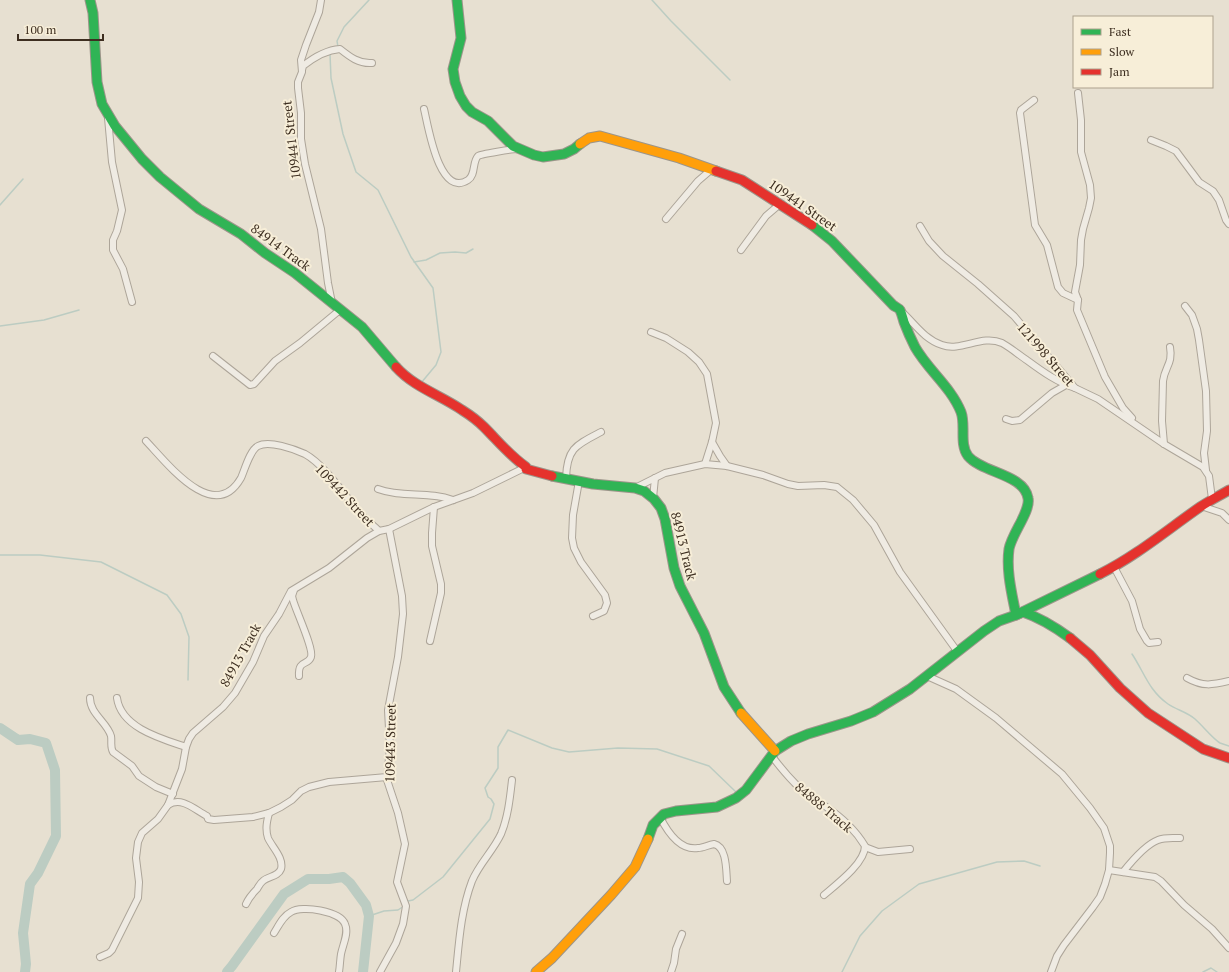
<svg xmlns="http://www.w3.org/2000/svg" width="1229" height="972" viewBox="0 0 1229 972" font-family="'PT Serif',serif">
<style>
.lines{fill:none;stroke-linecap:round;stroke-linejoin:round}
.stream{stroke:#bcccc2;stroke-width:1.5}
.river{stroke:#bcccc2;stroke-width:10}
.street-casing{stroke:#ada599;stroke-width:8}
.fast-casing{stroke:#9c958a;stroke-width:11}
.slow-casing{stroke:#9c958a;stroke-width:11}
.jam-casing{stroke:#9c958a;stroke-width:11}
.street{stroke:#efebe3;stroke-width:6}
.fast{stroke:#30b455;stroke-width:9}
.slow{stroke:#ff9f0a;stroke-width:9}
.jam{stroke:#e5322d;stroke-width:9}
.labels{text-anchor:middle;stroke-width:4;stroke-linejoin:round;paint-order:stroke}
.street-label{font-size:13px;fill:#3d2e20;stroke:#f7eed8}
</style>
<rect width="100%" height="100%" fill="#e7e0d1"/>
<g class="lines">
<!-- stream -->
<g class="stream">
<polyline points="652,0 671,21 730,80"/>
<polyline points="338,47 337,41 344,27 369,0"/>
<polyline points="330,54 331,78 343,134 356,172 378,190 411,257 433,288 441,352 436,365 421,383"/>
<polyline points="0,205 23,179"/>
<polyline points="414,262 426,260 440,253 455,252 466,253 473,249"/>
<polyline points="0,326 44,320 79,310"/>
<polyline points="0,555 40,555 101,562 167,595 181,614 189,637 188,680"/>
<path d="M1132,654C1144,672 1149,691 1168,704C1177,710 1187,712 1195,719C1203,726 1212,738 1220,743C1223,744 1226,745 1229,746"/>
<polyline points="408,901 413,900 443,877 490,819 494,804 491,799 488,797 485,788 498,768 498,747 508,730 552,748 569,752 618,748 657,749 709,766 736,792"/>
<polyline points="369,916 384,911 398,910 404,906"/>
<polyline points="842,972 860,936 882,911 919,884 997,862 1024,861 1040,866"/>
<polyline points="1203,972 1211,968 1217,972"/>
</g>
<!-- river -->
<g class="river">
<polyline points="0,728 18,740 30,739 46,743 55,770 56,836 38,873 30,884 23,933 26,964 25,972"/>
<polyline points="227,972 232,966 284,894 308,879 329,879 343,877 350,883 366,905 369,916 363,972"/>
</g>
<defs>
<g id="street">
<polyline points="321,0 319,12 306,45 301,60 302,72 298,82 298,88 301,113 301,139 305,164 321,229 328,283 332,303"/>
<path d="M302,70L303,66C313,58 326,50 340,49C350,57 359,64 372,63"/>
<polyline points="1078,93 1081,120 1081,152 1090,185 1091,198 1089,208 1083,229 1081,240 1080,265 1075,292 1078,300 1077,310 1105,377 1123,408 1132,418"/>
<polyline points="1034,100 1021,110 1020,113 1035,225 1047,245 1058,287 1063,293 1078,300"/>
<path d="M424,109C428,125 439,199 468,180C476,175 472,162 478,156C481,154 513,149 518,149"/>
<polyline points="108,118 112,162 122,210 117,231 113,240 113,250 123,269 132,302"/>
<polyline points="1151,140 1166,146 1176,151 1199,182 1213,191 1219,200 1226,220 1229,224"/>
<polyline points="666,219 698,181 712,169"/>
<polyline points="920,226 929,241 943,256 978,284 1014,316 1075,388 1098,399 1164,444 1203,467 1209,476 1212,499"/>
<polyline points="741,250 766,216 780,204"/>
<polyline points="1185,306 1192,315 1197,329 1199,340 1206,391 1207,431 1204,453 1206,470"/>
<path d="M902,312C915,324 924,339 942,345C961,352 982,334 1002,343C1011,348 1019,355 1028,361C1043,372 1057,382 1075,388"/>
<polyline points="651,332 666,338 688,352 699,362 707,374 716,423 712,442 705,464"/>
<polyline points="213,356 250,385 254,384 275,361 300,343 341,309"/>
<polyline points="1006,419 1012,421 1020,420 1052,393 1066,385"/>
<path d="M146,441C167,463 214,525 241,478C245,469 250,450 258,446C269,440 294,449 305,454C325,465 345,496 361,514C366,520 373,525 379,531"/>
<polyline points="712,442 720,456 727,466"/>
<path d="M1164,444L1162,421L1163,381C1165,366 1173,364 1170,347"/>
<path d="M566,478C567,448 576,445 601,432"/>
<polyline points="579,481 573,515 572,538 574,548 581,562 605,595 607,603 604,611 593,616"/>
<polyline points="637,487 665,473 705,464 727,466 763,475 788,484 798,486 824,485 837,487 853,500 874,525 900,572 957,651"/>
<path d="M378,489C402,498 429,491 453,500"/>
<polyline points="653,498 655,478"/>
<polyline points="1201,506 1222,513 1229,520"/>
<polyline points="1114,567 1132,601 1140,629 1147,641 1149,643 1158,642"/>
<path d="M294,590L292,596L293,600C296,611 314,649 311,657C308,666 298,659 299,676"/>
<polyline points="430,641 441,593 441,584 432,546 432,533 434,507"/>
<polyline points="927,676 956,689 996,718 1062,774 1090,808 1104,828 1110,846 1110,853 1109,870 1105,884 1100,897 1093,907 1064,945 1057,956 1051,972"/>
<path d="M1187,678C1203,687 1212,685 1229,681"/>
<path d="M90,698C90,714 107,722 111,736C112,742 110,747 113,752L132,766L139,776L156,787L173,794"/>
<path d="M117,698C121,728 162,739 186,747"/>
<path d="M771,755C783,771 796,787 812,798C816,801 821,803 825,806C840,816 856,831 865,846C865,863 837,884 824,895"/>
<path d="M168,805C182,796 195,810 207,816L208,819L214,820L253,817L269,813L281,807L292,800L301,791L309,787L329,782L387,777"/>
<path d="M660,817C667,831 679,851 698,848C703,848 708,845 714,844C727,847 726,870 727,881"/>
<polyline points="865,847 878,852 910,849"/>
<polyline points="1109,870 1155,877 1161,881 1184,905 1212,929 1229,948"/>
<path d="M1123,872C1131,862 1147,844 1158,840C1165,837 1173,838 1180,838"/>
<path d="M246,904C249,897 252,894 257,889C259,886 260,883 263,881C268,876 278,877 281,869C284,858 272,847 268,838C265,829 267,821 269,813"/>
<path d="M274,933C279,925 283,916 291,912C302,905 340,911 345,924C349,933 343,944 341,954C340,960 340,966 339,972"/>
<polyline points="100,957 109,953 112,950 138,898 139,882 136,858 138,842 142,833 158,819 168,805 182,769 186,747 189,739 193,733 223,707 235,693 253,662 264,636 279,614 291,591 329,568 367,538 379,531 389,529 434,507 473,493 526,467"/>
<polyline points="380,972 396,943 403,924 406,906 397,882 405,844 398,813 387,780 390,747 388,710 398,657 403,614 402,596 389,529"/>
<path d="M456,972C459,942 461,910 472,881C479,864 493,851 501,834C508,817 510,798 512,780"/>
<polyline points="671,972 674,963 676,949 682,934"/>
</g>
<g id="fast">
<polyline points="90,0 93,13 97,82 102,104 115,126 142,159 160,177 199,209 241,234 265,253 295,273 362,327 396,367"/>
<polyline points="457,0 461,38 453,69 455,82 460,96 466,106 472,112 488,121 513,146 534,155 543,157 564,154 574,149 580,144"/>
<path d="M812,225L832,241L893,305C895,307 899,308 900,310C902,314 903,319 904,322C907,330 911,339 915,347C928,370 951,387 961,412C966,425 959,444 968,456C982,473 1024,474 1028,498C1031,511 1012,533 1009,549C1006,571 1012,594 1016,615L1023,612C1041,618 1055,627 1070,638"/>
<polyline points="552,476 593,484 635,488 644,491 654,499 661,508 665,519 674,568 680,586 704,633 724,687 741,713"/>
<polyline points="648,839 653,825 664,814 676,811 717,807 736,798 746,790 775,751 791,741 808,734 851,721 873,712 910,689 984,631 999,621 1016,615 1100,574"/>
</g>
<g id="slow">
<polyline points="580,144 589,138 600,136 679,158 716,171"/>
<polyline points="741,713 775,751"/>
<polyline points="536,972 552,958 611,895 635,867 648,839"/>
</g>
<g id="jam">
<polyline points="716,171 742,180 812,225"/>
<path d="M396,367C414,387 440,395 462,410C470,415 478,421 484,427C498,441 509,455 526,467V469L552,476"/>
<path d="M1100,574C1136,556 1167,530 1200,507C1209,501 1219,496 1229,490"/>
<polyline points="1070,638 1090,655 1120,688 1148,713 1203,749 1229,758"/>
</g>
</defs>
<!-- street casing -->
<use href="#street" class="street-casing"/>
<!-- fast casing -->
<use href="#fast" class="fast-casing"/>
<!-- slow casing -->
<use href="#slow" class="slow-casing"/>
<!-- jam casing -->
<use href="#jam" class="jam-casing"/>
<!-- street -->
<use href="#street" class="street"/>
<!-- fast -->
<use href="#fast" class="fast"/>
<!-- slow -->
<use href="#slow" class="slow"/>
<!-- jam -->
<use href="#jam" class="jam"/>
</g>
<g class="labels">
<!-- street labels -->
<g class="street-label">
<text transform="translate(291 140) rotate(-97)" y="5">109441 Street</text>
<text transform="translate(803 205) rotate(35)" y="5">109441 Street</text>
<text transform="translate(281 247) rotate(36)" y="5">84914 Track</text>
<text transform="translate(1046 354) rotate(49)" y="5">121998 Street</text>
<text transform="translate(345 495) rotate(47)" y="5">109442 Street</text>
<text transform="translate(684 546) rotate(76)" y="5">84913 Track</text>
<text transform="translate(240 655) rotate(-61)" y="5">84913 Track</text>
<text transform="translate(390 743) rotate(-89)" y="5">109443 Street</text>
<text transform="translate(824 807) rotate(40)" y="5">84888 Track</text>
</g>
</g>
<!-- legend -->
<rect x="1073" y="16" width="140" height="72" fill="#f7eed8" stroke="#ada18e"/>
<rect x="1081" y="29" width="20" height="6" fill="#30b455" stroke="#ada18e"/>
<text x="1109" y="36" font-size="12" fill="#3d2e20">Fast</text>
<rect x="1081" y="49" width="20" height="6" fill="#ff9f0a" stroke="#ada18e"/>
<text x="1109" y="56" font-size="12" fill="#3d2e20">Slow</text>
<rect x="1081" y="69" width="20" height="6" fill="#e5322d" stroke="#ada18e"/>
<text x="1109" y="76" font-size="12" fill="#3d2e20">Jam</text>
<!-- scale -->
<path d="M18 34v6h85v-6" fill="none" stroke="#3d2e20" stroke-width="2"/>
<text x="24" y="34" font-size="12" fill="#3d2e20" stroke="#f7eed8" stroke-width="3" paint-order="stroke">100 m</text>
</svg>
